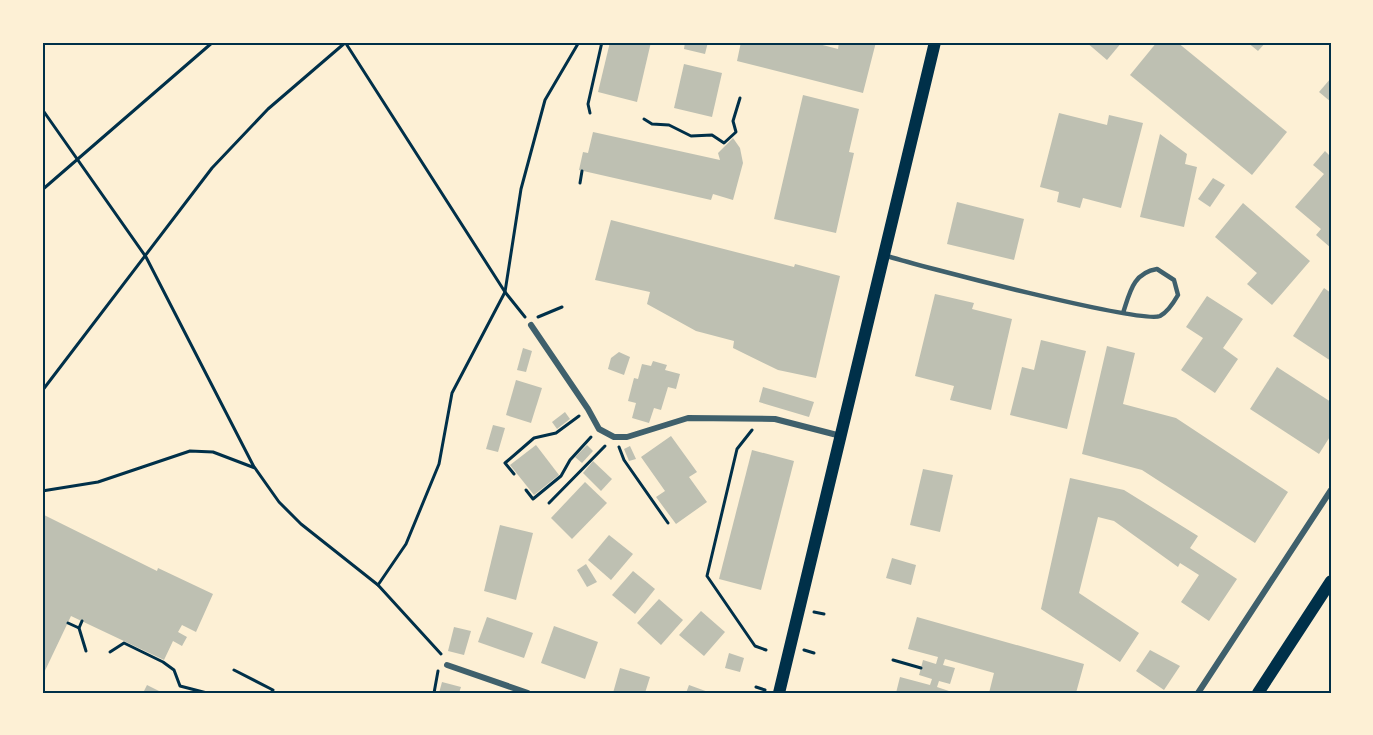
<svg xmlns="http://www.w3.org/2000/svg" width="1373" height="735" viewBox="0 0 1373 735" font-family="'Space Grotesk',sans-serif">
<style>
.building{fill:#bec0b2}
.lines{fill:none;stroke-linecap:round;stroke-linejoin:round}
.path{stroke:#003049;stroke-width:3}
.service{stroke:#3f606c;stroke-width:4.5}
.minor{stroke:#3f606c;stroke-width:6}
.secondary{stroke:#003049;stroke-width:12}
.neatline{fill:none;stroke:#003049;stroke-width:2}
</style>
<rect width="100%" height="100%" fill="#fdf0d5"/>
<!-- building -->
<g class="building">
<polygon points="610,42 651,42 637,102 598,92"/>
<polygon points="685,42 708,42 705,54 684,49"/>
<polygon points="741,42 811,42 838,49 839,42 876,42 863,93 737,61"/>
<polygon points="1086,42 1122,42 1107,60"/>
<polygon points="1157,42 1177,42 1287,132 1252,175 1130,75"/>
<polygon points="1247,42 1266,42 1258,51"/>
<polygon points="684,64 722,73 712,117 674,108"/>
<polygon points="1331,78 1331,102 1319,92"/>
<polygon points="803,95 859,109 849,152 854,153 836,233 774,219"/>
<polygon points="1059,113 1107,125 1109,115 1143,123 1121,208 1083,198 1080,208 1057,202 1059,192 1040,187"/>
<polygon points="593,132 720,160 718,153 733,138 740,148 743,163 733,200 713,194 711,200 579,170 583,152 588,153"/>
<polygon points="1160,134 1187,154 1185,164 1197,167 1184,227 1140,217"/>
<polygon points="1325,151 1329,155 1331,153 1331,248 1316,235 1321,229 1295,207 1324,174 1313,165"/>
<polygon points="1213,178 1225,185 1210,207 1198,199"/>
<polygon points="957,202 1024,219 1014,260 947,244"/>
<polygon points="1243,203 1310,261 1272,305 1247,284 1257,273 1215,237"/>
<polygon points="611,220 794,267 795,264 840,276 816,378 778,370 733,348 734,341 696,331 647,304 650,292 595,280"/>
<polygon points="1324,288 1331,293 1331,361 1293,336"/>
<polygon points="935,294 974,303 972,309 1012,319 991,410 950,400 954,386 915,376"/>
<polygon points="1207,296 1243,319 1223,348 1238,359 1215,393 1181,370 1203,338 1186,327"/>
<polygon points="1041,340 1086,351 1067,429 1010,415 1022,367 1034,370"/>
<polygon points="1107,346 1135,353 1123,404 1176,418 1288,492 1255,543 1142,470 1082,454"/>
<polygon points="523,348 532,351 526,372 517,370"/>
<polygon points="619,352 630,357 624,375 608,369 611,358"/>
<polygon points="653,361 667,365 665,370 680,374 676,389 668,387 661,410 654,408 649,423 632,418 636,403 628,401 634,378 638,379 642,364 651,366"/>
<polygon points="1277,367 1331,402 1331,435 1319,454 1250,409"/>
<polygon points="516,380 542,388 531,423 506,415"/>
<polygon points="763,387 814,402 809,417 759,402"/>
<polygon points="565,412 570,419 557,429 552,422"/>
<polygon points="493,425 505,428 498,452 486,449"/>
<polygon points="671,436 697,472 689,477 707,502 676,524 656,497 665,491 641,457"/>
<polygon points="536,445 559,475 534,495 510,465"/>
<polygon points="587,445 593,451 582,463 575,457"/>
<polygon points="630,446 636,459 629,461 624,449"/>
<polygon points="752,450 794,461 761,590 719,579"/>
<polygon points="593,461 612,479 601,491 583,473"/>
<polygon points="923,469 953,475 940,532 910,525"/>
<polygon points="1070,478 1124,490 1198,536 1190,548 1237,579 1209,621 1181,602 1199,575 1180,563 1178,567 1114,521 1098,517 1079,593 1139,633 1120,662 1041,609"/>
<polygon points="585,482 607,503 572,539 551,518"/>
<polygon points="42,514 157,571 158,568 213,594 196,632 182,625 178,632 187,637 182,646 173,641 164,660 71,616 42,677"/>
<polygon points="500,525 533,533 516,600 484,591"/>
<polygon points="609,535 633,554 611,580 588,560"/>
<polygon points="892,558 916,565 911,585 886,578"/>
<polygon points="586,564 597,582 587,587 577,570"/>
<polygon points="633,571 655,589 635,614 612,595"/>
<polygon points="659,599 683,620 661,645 637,623"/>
<polygon points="701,611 725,632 704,656 679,635"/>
<polygon points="487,617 533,633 524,658 478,642"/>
<polygon points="917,617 1084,664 1076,693 989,693 994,673 945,659 943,665 955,668 950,684 939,681 937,687 955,693 896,693 900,677 930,685 932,679 919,675 921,668 923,660 936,664 938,657 908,649"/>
<polygon points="554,626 598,642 585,679 541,663"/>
<polygon points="454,627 471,631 464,655 448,651"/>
<polygon points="1150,650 1180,666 1164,690 1136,671"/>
<polygon points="729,653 744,658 740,672 725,668"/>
<polygon points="620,668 650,677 645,693 613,693"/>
<polygon points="442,682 461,687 459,693 439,693"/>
<polygon points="147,685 163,693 143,693"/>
<polygon points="689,685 711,693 686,693"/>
</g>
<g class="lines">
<!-- path -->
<g class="path">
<polyline points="345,42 505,292 525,317"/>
<polyline points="42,109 146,257 254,467"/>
<polyline points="590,113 588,104 602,42"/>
<polyline points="644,119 652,124 669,125 691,136 712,135 724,143 736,132 733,121 740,98"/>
<polyline points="580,183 582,171"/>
<polyline points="42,190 213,42"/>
<polyline points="538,317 562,307"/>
<polyline points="42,391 212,168 268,109 346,42"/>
<polyline points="752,430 737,449 707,576 755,646 766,650"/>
<polyline points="619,447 624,460 668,523"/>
<polyline points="514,474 505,463 534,438 556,433 579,416"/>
<polyline points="526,490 533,499 561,476 570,460 591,437"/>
<polyline points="42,491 98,482 190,451 213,452 255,468 279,502 301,524 378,585 441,654"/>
<polyline points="549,503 605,446"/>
<polyline points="378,585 406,544 439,464 452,393 505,292 521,189 545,100 579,42"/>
<polyline points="814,612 824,614"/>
<polyline points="82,621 79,628 86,651"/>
<polyline points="68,623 79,628"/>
<polyline points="804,650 814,653"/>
<polyline points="110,652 124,643 163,662 174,670 180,686 207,693"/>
<polyline points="893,660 921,668"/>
<polyline points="234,670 273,690 271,693"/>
<polyline points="756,687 765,690"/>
<polyline points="434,693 438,671"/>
</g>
<!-- service -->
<path class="service" d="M884,255C918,266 1141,324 1160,316C1168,312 1174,302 1178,295L1174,280L1157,269C1133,273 1130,292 1123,313"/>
<!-- minor -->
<g class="minor">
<polyline points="531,325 588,409 599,429 614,437 627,437 688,418 775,419 841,436"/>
<polyline points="447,665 528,693"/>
<polyline points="1198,693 1331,490"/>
</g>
<!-- secondary -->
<g class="secondary">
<polyline points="779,693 935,42"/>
<polyline points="1258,693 1331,581"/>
</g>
</g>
<!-- border -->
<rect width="1373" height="735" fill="none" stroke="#fdf0d5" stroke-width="87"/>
<rect x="44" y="44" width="1286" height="648" class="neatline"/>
</svg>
